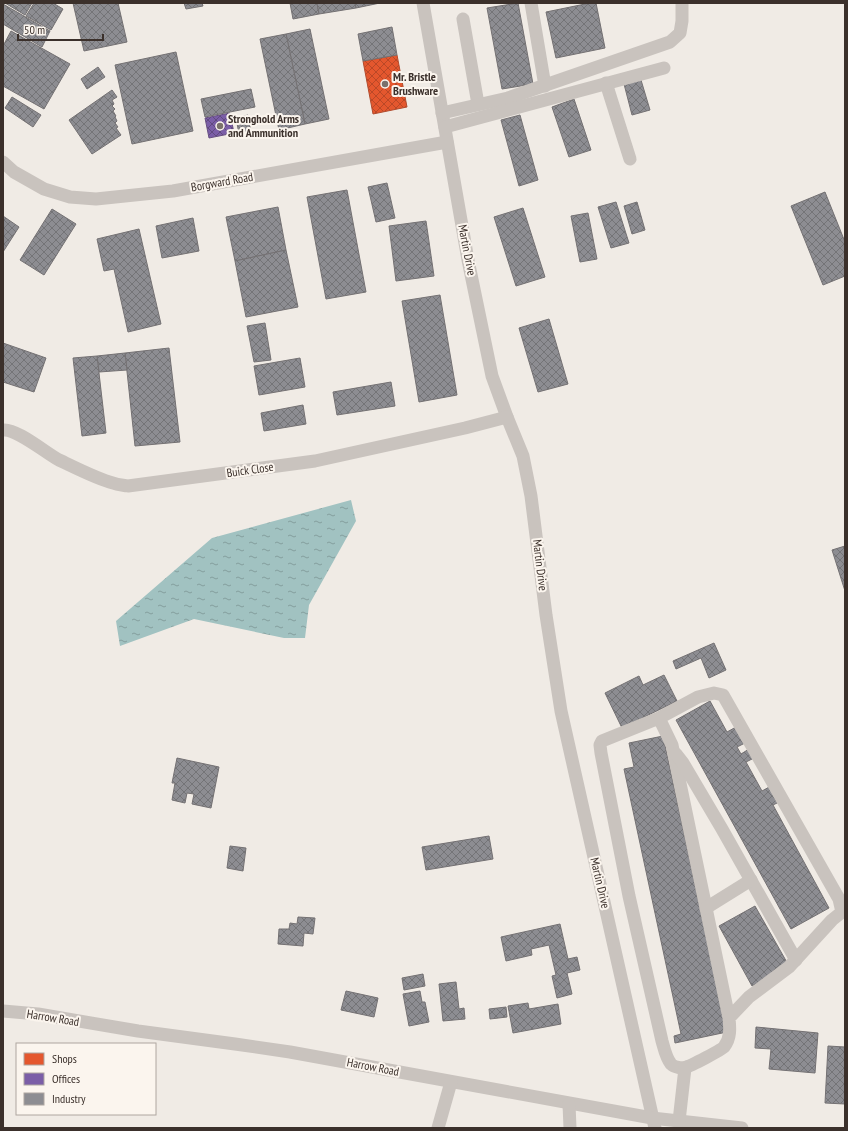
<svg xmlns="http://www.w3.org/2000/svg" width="848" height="1131" viewBox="0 0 848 1131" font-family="'PT Sans Narrow',sans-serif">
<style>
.water{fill:url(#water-ripples)}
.shops{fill:url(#shops-cross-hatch);stroke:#b14b2d}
.offices{fill:url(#offices-cross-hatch);stroke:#685082}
.industry{fill:url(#industry-cross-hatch);stroke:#747173}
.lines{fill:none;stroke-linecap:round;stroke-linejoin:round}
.minor{stroke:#c9c3be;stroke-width:13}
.poi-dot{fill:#7a716c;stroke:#fbf5ee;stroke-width:1.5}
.labels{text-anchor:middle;stroke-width:4;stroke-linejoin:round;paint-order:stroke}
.poi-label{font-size:12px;font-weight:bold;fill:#3b302b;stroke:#fbf5ee;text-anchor:start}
.street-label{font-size:12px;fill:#3b302b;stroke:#fbf5ee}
</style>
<defs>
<pattern id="water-ripples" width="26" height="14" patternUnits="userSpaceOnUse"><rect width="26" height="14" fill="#a1c2c1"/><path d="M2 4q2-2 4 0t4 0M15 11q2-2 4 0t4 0" fill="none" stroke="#849e9d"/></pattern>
<pattern id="shops-cross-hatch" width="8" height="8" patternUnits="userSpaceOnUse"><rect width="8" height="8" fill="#e4572e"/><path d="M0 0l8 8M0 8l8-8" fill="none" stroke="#ba4827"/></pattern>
<pattern id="offices-cross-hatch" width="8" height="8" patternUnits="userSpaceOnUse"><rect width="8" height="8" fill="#7b5ea7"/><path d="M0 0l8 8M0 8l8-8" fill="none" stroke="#614a80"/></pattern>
<pattern id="industry-cross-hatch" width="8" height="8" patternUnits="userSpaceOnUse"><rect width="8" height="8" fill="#8d8d92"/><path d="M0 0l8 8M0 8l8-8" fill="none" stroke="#747477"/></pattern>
</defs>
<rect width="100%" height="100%" fill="#f0ebe5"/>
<!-- water -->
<polygon class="water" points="351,500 356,521 309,605 305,638 284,638 194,619 120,646 116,621 212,538"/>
<!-- shops -->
<polygon class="shops" points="397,55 407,107 373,114 363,61"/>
<!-- offices -->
<polygon class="offices" points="230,113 234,133 209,138 205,118"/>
<!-- industry -->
<g class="industry">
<polygon points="5,3 32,3 25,15"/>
<polygon points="34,3 53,3 63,9 51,30 26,16"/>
<polygon points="73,3 118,3 127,42 84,51"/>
<polygon points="184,3 202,3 203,6 186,9"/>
<polygon points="290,3 317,3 319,14 293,19"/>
<polygon points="317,3 355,3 356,8 319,14"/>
<polygon points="355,3 380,3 356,8"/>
<polygon points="518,3 533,84 502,89 487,8"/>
<polygon points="590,3 596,3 605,48 556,58 546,12"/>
<polygon points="3,4 50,31 42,47 3,24"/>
<polygon points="392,27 397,55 363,61 358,34"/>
<polygon points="310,29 329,119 305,124 286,34"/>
<polygon points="11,31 70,64 44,109 3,86 3,46"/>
<polygon points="286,34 305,124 279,130 260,39"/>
<polygon points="176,52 193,131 132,144 115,65"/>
<polygon points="98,67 105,77 87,89 81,79"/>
<polygon points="641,80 650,110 632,115 624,84"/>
<polygon points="251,89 255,107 205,117 201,99"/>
<polygon points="112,90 117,97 112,100 114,104 112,106 115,109 113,111 116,116 115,117 117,121 115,123 118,127 116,128 121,135 92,154 69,120"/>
<polygon points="12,97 41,115 33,127 5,108"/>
<polygon points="574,99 591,150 569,157 552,107"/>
<polygon points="248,115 251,132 239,134 236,118"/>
<polygon points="520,115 538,180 519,186 501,120"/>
<polygon points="387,183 395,218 376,222 368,187"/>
<polygon points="347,190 366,292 326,299 307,197"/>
<polygon points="825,192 845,242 845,276 823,285 791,206"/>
<polygon points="616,202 629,243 611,248 598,207"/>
<polygon points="637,202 645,230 632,234 624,206"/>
<polygon points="278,207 286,250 235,261 226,217"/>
<polygon points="523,208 545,277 516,286 494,217"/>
<polygon points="52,209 76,224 44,275 20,260"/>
<polygon points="588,213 597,259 580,262 571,216"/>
<polygon points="3,216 19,227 3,252"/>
<polygon points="193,218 199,251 162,258 156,226"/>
<polygon points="426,221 434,276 396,281 389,226"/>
<polygon points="139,229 161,324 128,332 114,269 104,271 97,239"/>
<polygon points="286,250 298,307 246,317 235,261"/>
<polygon points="440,295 457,395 419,402 402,301"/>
<polygon points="549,319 568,384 538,392 519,328"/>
<polygon points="265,323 271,360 254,362 247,326"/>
<polygon points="3,343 46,358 34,392 3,382"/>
<polygon points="169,348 180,442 135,446 125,353"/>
<polygon points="125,353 127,370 99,372 97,356"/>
<polygon points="97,356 106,433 82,436 73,358"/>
<polygon points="300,358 305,387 259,395 254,366"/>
<polygon points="391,382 395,406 337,415 333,392"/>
<polygon points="303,405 306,424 264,431 261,413"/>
<polygon points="845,546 845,591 832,550"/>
<polygon points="714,643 726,670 709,678 701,658 676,669 673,661"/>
<polygon points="664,675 677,701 622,728 605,693 639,676 643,685"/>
<polygon points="710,701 727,732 736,727 745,743 737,747 741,754 749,749 754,758 746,762 762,791 771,786 779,802 773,805 829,908 791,929 676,720"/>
<polygon points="663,736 727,1032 675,1043 674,1036 681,1034 624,769 634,767 629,743"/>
<polygon points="177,758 219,767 211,808 192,804 194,794 187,793 185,803 172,800 175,783 172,783"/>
<polygon points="489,836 493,859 426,870 422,847"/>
<polygon points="230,846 246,848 243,871 227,868"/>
<polygon points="755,906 789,966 752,986 719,926"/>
<polygon points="298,917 315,918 313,934 304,933 303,946 278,944 279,929 289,929 290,923 297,924"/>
<polygon points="560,924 568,959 577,957 580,970 567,973 572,994 557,998 552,976 556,975 549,945 531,949 532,955 506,961 501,937"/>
<polygon points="423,974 425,986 404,990 402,978"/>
<polygon points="456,982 459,1009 464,1008 465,1019 443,1021 439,984"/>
<polygon points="346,991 378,998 374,1017 341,1010"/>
<polygon points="420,991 422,1002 425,1002 429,1022 409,1026 403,994"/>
<polygon points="528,1003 529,1009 558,1004 561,1024 513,1033 508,1006"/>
<polygon points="506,1007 507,1017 490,1019 489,1009"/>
<polygon points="756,1027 818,1033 815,1073 769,1069 771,1049 755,1048"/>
<polygon points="828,1046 845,1047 845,1104 825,1103"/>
</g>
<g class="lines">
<!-- minor -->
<g class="minor">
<polyline points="423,3 468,260 492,376 507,417 523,456 531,496 546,615 561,711 655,1128"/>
<polyline points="531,3 545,86"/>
<polyline points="463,19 478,104"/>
<polyline points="606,83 630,159"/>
<polyline points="442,113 508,98 670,42 680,33 682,21 682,3"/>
<polyline points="445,127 664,68"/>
<polyline points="3,162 14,172 44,189 70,197 96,199 173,191 447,142"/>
<path d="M3,430C16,428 46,453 59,460C74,467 97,479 113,483C118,485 123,485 128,486L315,461L465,428L507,417"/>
<path d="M659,718L672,745L729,1018C730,1028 731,1038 724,1047C721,1050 691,1066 686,1067C682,1069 674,1067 671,1064C666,1058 664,1048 662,1041L629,896L601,753L600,745L602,741L659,718L698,697L714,693L723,695L839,899L842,912L832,920L789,967L749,997L729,1018"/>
<polyline points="676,754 683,763 722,829 796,960"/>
<polyline points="706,908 751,880"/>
<polyline points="3,1011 38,1014 138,1031 235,1044 290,1052 652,1118 742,1128"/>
<polyline points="569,1104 570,1128"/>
<polyline points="679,1121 685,1068"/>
<polyline points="438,1128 451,1082"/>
</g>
</g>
<!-- markers -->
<g class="poi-dot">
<circle cx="385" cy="84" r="4"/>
<circle cx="220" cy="126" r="4"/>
</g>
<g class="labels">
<!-- poi labels -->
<g class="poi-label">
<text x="393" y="81">Mr. Bristle<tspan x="393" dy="14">Brushware</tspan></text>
<text x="228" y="123">Stronghold Arms<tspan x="228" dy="14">and Ammunition</tspan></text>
</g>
<!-- street labels -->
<g class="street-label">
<text transform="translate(222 182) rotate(-10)" y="4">Borgward Road</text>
<text transform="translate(467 250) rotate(79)" y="4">Martin Drive</text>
<text transform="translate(250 470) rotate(-8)" y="4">Buick Close</text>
<text transform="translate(540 565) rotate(83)" y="4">Martin Drive</text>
<text transform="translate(600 883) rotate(77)" y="4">Martin Drive</text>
<text transform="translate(53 1018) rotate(9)" y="4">Harrow Road</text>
<text transform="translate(373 1067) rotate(11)" y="4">Harrow Road</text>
</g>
</g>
<!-- border -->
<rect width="848" height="1131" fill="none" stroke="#3b302b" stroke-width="8"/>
<!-- legend -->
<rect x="16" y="1043" width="140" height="72" fill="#fbf5ee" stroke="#aea6a0"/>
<rect x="24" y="1053" width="20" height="12" fill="#e4572e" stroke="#aea6a0"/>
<text x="52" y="1063" font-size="12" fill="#3b302b">Shops</text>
<rect x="24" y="1073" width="20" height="12" fill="#7b5ea7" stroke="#aea6a0"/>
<text x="52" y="1083" font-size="12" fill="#3b302b">Offices</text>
<rect x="24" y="1093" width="20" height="12" fill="#8d8d92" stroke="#aea6a0"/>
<text x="52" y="1103" font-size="12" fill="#3b302b">Industry</text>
<!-- scale -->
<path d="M18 34v6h85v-6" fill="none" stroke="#3b302b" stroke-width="2"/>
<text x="24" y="34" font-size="12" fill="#3b302b" stroke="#fbf5ee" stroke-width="3" paint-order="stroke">50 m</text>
</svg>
